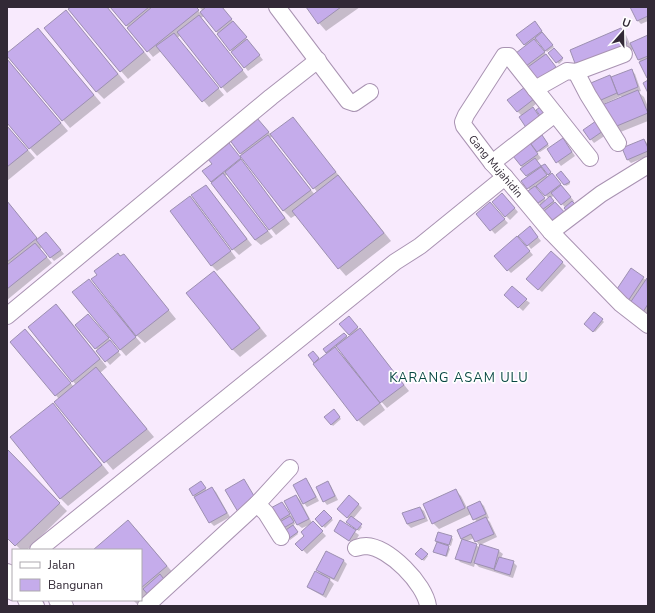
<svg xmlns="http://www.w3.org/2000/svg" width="655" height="613" viewBox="0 0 655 613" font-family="'Nunito Sans',sans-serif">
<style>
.shadow{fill:#0003;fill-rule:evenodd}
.building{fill:#c5aceb;stroke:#9d90b1}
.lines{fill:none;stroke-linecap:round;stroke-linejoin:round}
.minor-casing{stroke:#a993b2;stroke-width:18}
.minor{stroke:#fff;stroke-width:16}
.labels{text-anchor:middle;stroke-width:3.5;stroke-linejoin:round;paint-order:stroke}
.street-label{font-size:11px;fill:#322936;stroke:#fff}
.quarter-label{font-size:13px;letter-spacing:1px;fill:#084843;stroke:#fff}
</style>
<rect width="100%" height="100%" fill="#f8eafd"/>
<!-- shadow -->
<g class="shadow">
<polygon points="72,7 107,7 151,60 128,79 121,71"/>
<polygon points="111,7 196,7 200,13 203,11 199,7 222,7 263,60 248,71 204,16 201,18 248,77 227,93 181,35 177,38 224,95 209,107 161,51 153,57"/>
<polygon points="307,7 360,7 326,31 319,23"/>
<polygon points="632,7 648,7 648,21 641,24 638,21"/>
<polygon points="66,11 125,82 104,99 96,91"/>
<polygon points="538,26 554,47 547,52 538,40 536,42 559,71 543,83 517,54 527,47 524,44"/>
<polygon points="620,30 626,35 630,44 648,36 648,78 634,49 583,71"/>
<polygon points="45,37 101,103 70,128 7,54"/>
<polygon points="554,49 563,60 559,64 549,53"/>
<polygon points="7,59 68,131 37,156 7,122"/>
<polygon points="631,70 635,74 641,91 638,92 644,97 648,107 648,121 618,133 613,127 623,98 621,96 599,106 595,102 610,76 613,80"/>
<polygon points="525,88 537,103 522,116 518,112"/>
<path d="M293,118L391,241L346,276L339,268L296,215L291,218L284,211L230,140L261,123L271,135ZM273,136L318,193L315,195L270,138Z"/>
<polygon points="595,123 606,135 594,143 584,131"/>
<polygon points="7,126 35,158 7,181"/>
<polygon points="544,138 549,146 540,152 538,151"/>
<polygon points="644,140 648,144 648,156 631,163 628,160"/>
<polygon points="566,143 575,156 561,166 548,150"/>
<polygon points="232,148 290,224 276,235 228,174 225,176 273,237 261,245 255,240 204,171"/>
<path d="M534,149L541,158L537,161L542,167L545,165L546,167L574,201L573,202L572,215L554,195L551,198L555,203L545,211L523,181L528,177L522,169L523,168L521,166ZM543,167L550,176L548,177L541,168ZM539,187L549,199L546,201L536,189Z"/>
<polygon points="563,173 570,184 566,186 557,175"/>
<polygon points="206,186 211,192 252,245 239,255 233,249"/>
<polygon points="190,198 196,203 236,258 217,271 212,266 171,211"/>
<polygon points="506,198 518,212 510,220 506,216"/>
<polygon points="7,201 38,240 50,237 64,254 54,261 42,247 40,249 52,263 7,300"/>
<polygon points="493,207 508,223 495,234 477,214"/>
<polygon points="533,231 541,241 531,249 528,245"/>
<polygon points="521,241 533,255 511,273 508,270"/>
<polygon points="551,252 566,266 542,292 531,283"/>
<polygon points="123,255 131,263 176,319 145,343 135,334 134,335 141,343 126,356 113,341 111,343 121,355 110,365 76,325 92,319 112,342 113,341 89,280 117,313 118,312 121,257"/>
<polygon points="632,270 647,281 648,280 648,320 620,295"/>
<polygon points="214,272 222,280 267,336 240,357 233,350 187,293"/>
<polygon points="509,298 526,300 530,303 523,311"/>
<polygon points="56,306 64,313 107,367 100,373 154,437 113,470 55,402 59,399 11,342 25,330 74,387 76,385 73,381"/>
<path d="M349,318L359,330L365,335L409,391L387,408L379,399L378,400L385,410L364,426L358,420L309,355L313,352L320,360L328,354L325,349L344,334L348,338L351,336L341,324ZM338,346L345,356L344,357L335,348Z"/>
<polygon points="602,320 604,322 595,332 585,324"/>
<polygon points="53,404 60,412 109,473 68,506 60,498"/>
<polygon points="334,410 341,419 333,426 325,417"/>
<polygon points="7,450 67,511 27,550 21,550 7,536"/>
<polygon points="305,480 309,483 319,501 307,507 304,503"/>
<polygon points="328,482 331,486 338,500 327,505 324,501"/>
<polygon points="202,484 207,491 212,488 216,492 230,517 214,526 210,522 194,495"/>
<polygon points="455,490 461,496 467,508 480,502 484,506 489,518 487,519 490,522 497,537 480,545 499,551 503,554 501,558 513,562 517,566 513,578 479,567 475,563 474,567 460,562 457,558 476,545 480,548 480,546 474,538 465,542 462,538 477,522 471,514 439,529 433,523"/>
<polygon points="296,496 300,500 312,523 313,522 326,536 307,554 297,544 305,536 309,525 302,528 298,525 286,501"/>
<polygon points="282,503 293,518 295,524 292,526 298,534 290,540 278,524"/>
<polygon points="358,504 362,508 353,519 362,527 359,531 349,523 349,519 342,513"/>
<polygon points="420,508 424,511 428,521 411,528 407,524 404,514"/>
<polygon points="324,511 333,520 325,528 316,519"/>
<polygon points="341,522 359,535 354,544 335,531"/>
<polygon points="136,529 174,574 138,605 133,600 141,600 141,550 95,550"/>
<polygon points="451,537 453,539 451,546 446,544 450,549 447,557 435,552 440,545 437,541"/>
<polygon points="421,549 428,556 424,561 416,554"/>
<polygon points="343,560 347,564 338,582 327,577 334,584 326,598 312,590 308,587 323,576 317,570"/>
</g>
<!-- building -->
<g class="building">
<polygon points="71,7 107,7 144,52 120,72 68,9"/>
<polygon points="110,7 149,7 126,26"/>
<polygon points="152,7 196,7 199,10 147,52 127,28"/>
<polygon points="206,7 222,7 232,19 216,32 200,12"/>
<polygon points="306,7 341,7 318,24"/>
<polygon points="630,7 648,7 648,16 637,21"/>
<polygon points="66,10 118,74 96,92 44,28"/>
<polygon points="199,15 243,70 221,88 177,32"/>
<polygon points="233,21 247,37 230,51 217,34"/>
<polygon points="535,21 542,31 524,45 516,35"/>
<polygon points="38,28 94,95 62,121 7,56 7,53"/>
<polygon points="621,28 627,44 576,66 570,50"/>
<polygon points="542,32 553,45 545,51 535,38"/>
<polygon points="174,33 219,88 202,102 156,46"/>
<polygon points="648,35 648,56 638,60 630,43"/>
<polygon points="247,39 260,55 244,68 231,52"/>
<polygon points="534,39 545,52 526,66 516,53"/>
<polygon points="554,48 563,58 556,63 548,53"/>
<polygon points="546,54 556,67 538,80 528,67"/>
<polygon points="648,58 648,78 647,78 639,62"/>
<polygon points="7,59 61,123 29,149 7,123"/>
<polygon points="632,69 638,87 618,95 611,77"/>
<polygon points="610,75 617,93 594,103 586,85"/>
<polygon points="648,80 648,93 643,83"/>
<polygon points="525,87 534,99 517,112 507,100"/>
<polygon points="638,90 648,113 612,128 602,105"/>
<polygon points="543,105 550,115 543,120 536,110"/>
<polygon points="533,107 541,119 527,129 519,117"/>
<polygon points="293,117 336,172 313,189 270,134"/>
<polygon points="257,118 269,132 240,154 229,139"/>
<polygon points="596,121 603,131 590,140 583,130"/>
<polygon points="7,126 28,150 7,167"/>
<polygon points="268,135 311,190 283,211 240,156"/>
<polygon points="542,135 548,144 537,152 531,144"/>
<polygon points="563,138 572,152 556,163 547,149"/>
<polygon points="644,139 648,148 648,151 627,160 622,148"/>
<polygon points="229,143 241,158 211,182 202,171 212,164 208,159"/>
<polygon points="530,143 538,154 521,166 513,156"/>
<polygon points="535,158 541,166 526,176 520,169"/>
<polygon points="241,159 285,218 269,230 225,172"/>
<polygon points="545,164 551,172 548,175 541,166"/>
<polygon points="541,167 547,175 527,189 521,181"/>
<polygon points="561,171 570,182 564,185 556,175"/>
<polygon points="223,173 268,231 255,240 211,183"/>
<polygon points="552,173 561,184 545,196 536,186"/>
<polygon points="338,175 384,233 338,269 292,211"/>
<polygon points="206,185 247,239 232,250 191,195"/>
<polygon points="561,185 571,197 561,205 551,193"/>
<polygon points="535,186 545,198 538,203 528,191"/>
<polygon points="502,193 515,208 505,217 492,202"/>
<polygon points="190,196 231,251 211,266 170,211"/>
<polygon points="550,196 554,201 542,210 539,206"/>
<polygon points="7,201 37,238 7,262"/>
<polygon points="572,201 578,207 569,214 564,208"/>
<polygon points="490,202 505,219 490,231 476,214"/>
<polygon points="555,202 567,215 556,224 544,211"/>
<polygon points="530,226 538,237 527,246 518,236"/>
<polygon points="46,232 61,250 50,258 36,240"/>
<polygon points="517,236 530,251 507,271 494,256"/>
<polygon points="35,243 47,257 7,289 7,265"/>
<polygon points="551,251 563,262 538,290 526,279"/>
<polygon points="118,253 120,256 124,254 169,310 136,336 91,279 97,275 94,271"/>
<polygon points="631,268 644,277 628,301 615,292"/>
<polygon points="214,271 260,328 232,350 186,293"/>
<polygon points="647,278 648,304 643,312 630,303"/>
<polygon points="89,279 136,337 120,350 72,292"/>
<polygon points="512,286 527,299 518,308 504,295"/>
<polygon points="56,304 100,359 72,382 28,327"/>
<polygon points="594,312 603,319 593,332 584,324"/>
<polygon points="88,314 109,338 95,349 75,325"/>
<polygon points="349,316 358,327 349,335 339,324"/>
<polygon points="360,328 404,385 380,403 336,346"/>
<polygon points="25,329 71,383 55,396 10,342"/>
<polygon points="344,333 347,336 326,353 323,349"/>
<polygon points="110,340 119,351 105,362 96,351"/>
<polygon points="335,347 380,403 357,421 313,364"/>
<polygon points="313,351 319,358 314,363 308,355"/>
<polygon points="96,367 147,429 104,463 54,402"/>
<polygon points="53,403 102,465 60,499 10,437"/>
<polygon points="334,409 340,417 331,425 324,417"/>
<polygon points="7,449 60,503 15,546 7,538"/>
<polygon points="306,478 316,497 303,504 293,485"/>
<polygon points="244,479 257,501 238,512 225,490"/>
<polygon points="201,481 206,488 193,496 189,489"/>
<polygon points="328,481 335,496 323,502 316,487"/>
<polygon points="212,487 227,513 209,523 194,497"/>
<polygon points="456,489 465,508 432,524 423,504"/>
<polygon points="296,495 309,519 297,525 284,501"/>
<polygon points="349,495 359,504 347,518 337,509"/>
<polygon points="480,501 486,514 473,520 467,507"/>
<polygon points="282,502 290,514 275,523 267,510"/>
<polygon points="420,507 425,518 407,524 402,513"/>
<polygon points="324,510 332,518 322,527 315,519"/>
<polygon points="290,516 294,522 280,530 276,524"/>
<polygon points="351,516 362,524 357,530 346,522"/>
<polygon points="486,517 494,534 475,542 471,534 461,539 457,530"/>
<polygon points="128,520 167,566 141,588 141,550 93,550"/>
<polygon points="340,520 356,530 349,541 334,531"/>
<polygon points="313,521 323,531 302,551 295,544 304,536 301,532"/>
<polygon points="293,525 298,532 288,539 283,532"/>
<polygon points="438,532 452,536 449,545 435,541"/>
<polygon points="462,539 477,544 471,563 455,559"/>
<polygon points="437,542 449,546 446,556 433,552"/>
<polygon points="480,544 499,550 494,569 474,563"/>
<polygon points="421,548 428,554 422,560 415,554"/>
<polygon points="326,551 344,560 334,579 316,570"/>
<polygon points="499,557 514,561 510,575 494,570"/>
<polygon points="315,571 330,579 323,595 307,587"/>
<polygon points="160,574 167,583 150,597 143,589"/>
</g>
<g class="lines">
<defs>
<g id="minor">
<polyline points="277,7 348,101 354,103 370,92"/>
<polyline points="576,72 588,95 618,143"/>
<polyline points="535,89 567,71 576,72 624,54"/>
<polyline points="590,158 509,56 504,56 466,115 463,122 464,126 492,163 505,177 551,232 621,304 648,325"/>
<polyline points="492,163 555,114"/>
<polyline points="551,232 601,194 648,165"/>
<polyline points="7,316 271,97 318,60"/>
<polyline points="257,504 266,513 281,537"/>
<path d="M356,548C359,547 363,546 366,546C389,547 425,584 428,606"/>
<polyline points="38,550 395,262 420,246 505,177"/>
<polyline points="7,572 13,575"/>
<polyline points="7,588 13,592"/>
<polyline points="26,600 36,606"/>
<polyline points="57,600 65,606"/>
<polyline points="146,606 257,504 290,468"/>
</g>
</defs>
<!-- minor casing -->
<use href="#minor" class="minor-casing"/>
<!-- minor -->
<use href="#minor" class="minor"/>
</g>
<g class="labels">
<!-- street labels -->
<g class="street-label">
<text transform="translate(496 166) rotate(50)" y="4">Gang Mujahidin</text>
</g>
<!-- quarter labels -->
<g class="quarter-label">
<text x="459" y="382">KARANG ASAM ULU</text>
</g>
</g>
<!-- border -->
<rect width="655" height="613" fill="none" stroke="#322936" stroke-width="16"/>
<!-- legend -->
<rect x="12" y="549" width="130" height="52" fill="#ffffff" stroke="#ada9af"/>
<rect x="20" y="562" width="20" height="6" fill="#ffffff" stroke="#ada9af"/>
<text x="48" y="569" font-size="12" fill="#322936">Jalan</text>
<rect x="20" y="579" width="20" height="12" fill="#c5aceb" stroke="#ada9af"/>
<text x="48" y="589" font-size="12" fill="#322936">Bangunan</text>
<!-- north arrow -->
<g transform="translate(623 32) rotate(20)" stroke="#ffffff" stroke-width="3" paint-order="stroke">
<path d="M0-3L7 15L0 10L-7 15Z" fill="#322936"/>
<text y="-6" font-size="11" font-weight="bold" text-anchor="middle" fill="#322936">U</text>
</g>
</svg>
